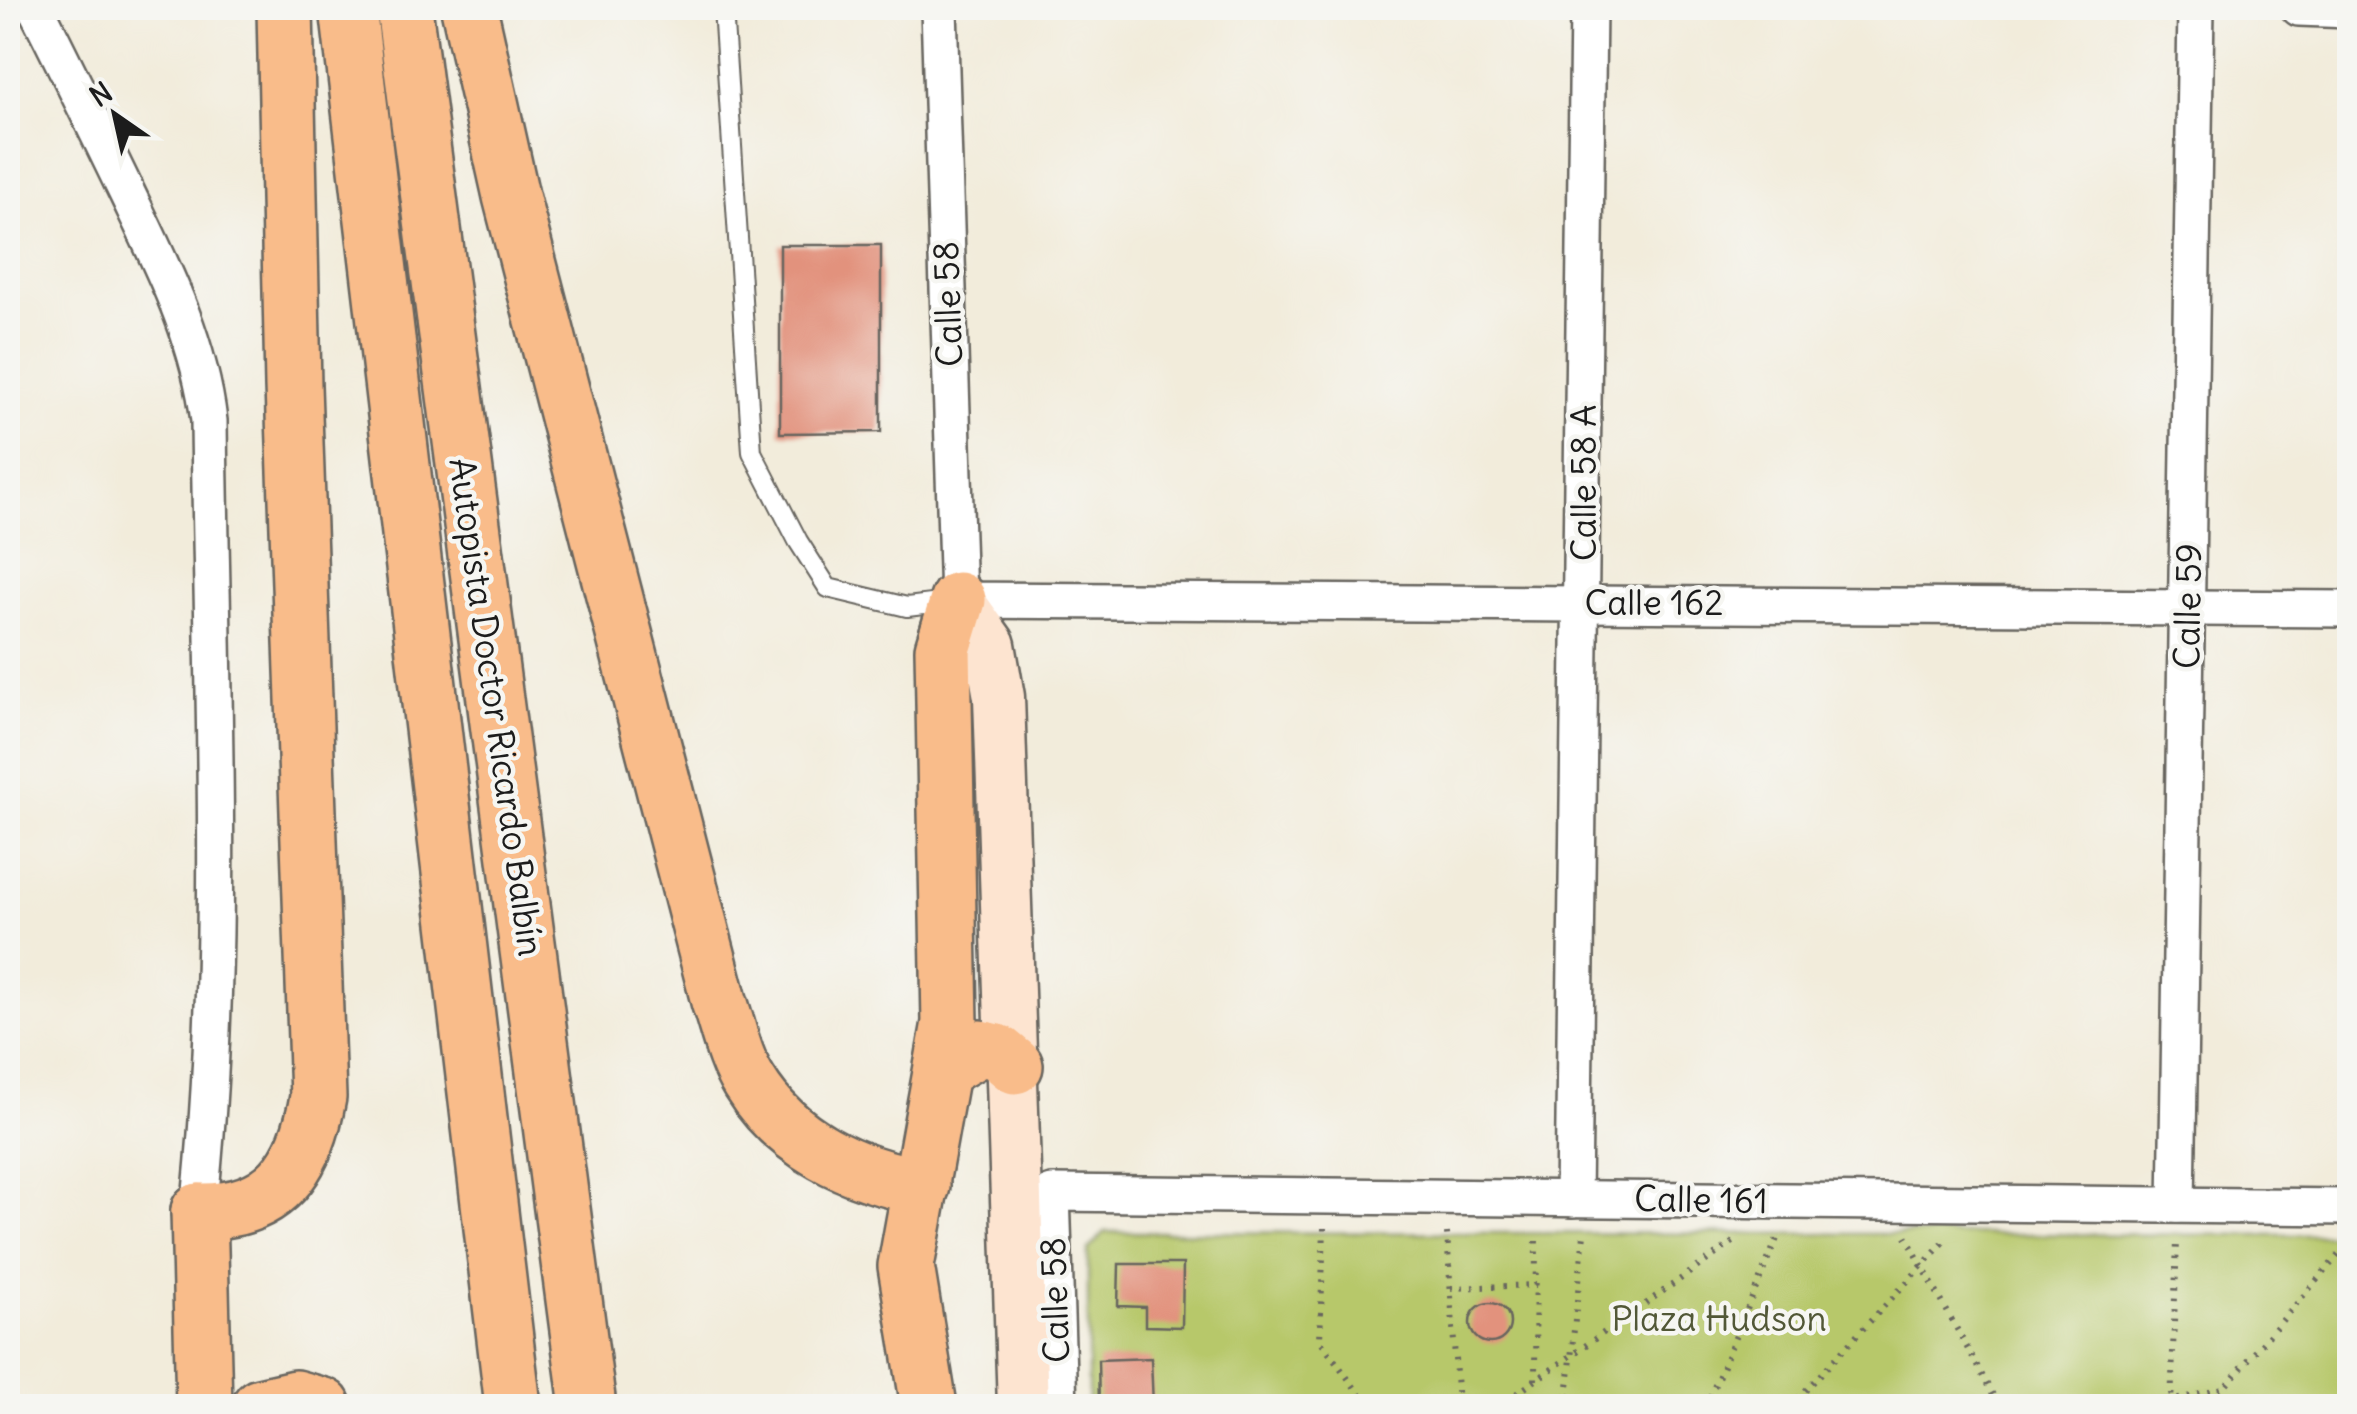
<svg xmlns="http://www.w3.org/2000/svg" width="2357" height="1414" viewBox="0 0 2357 1414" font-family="Delius,sans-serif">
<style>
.green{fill:#b7c86a;stroke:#6a7243;stroke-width:2.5}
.building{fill:#e2927d}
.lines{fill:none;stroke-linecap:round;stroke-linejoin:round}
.service-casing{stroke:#67655f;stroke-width:22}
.minor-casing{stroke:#67655f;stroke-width:40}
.secondary-casing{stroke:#67655f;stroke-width:55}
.primary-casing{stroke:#67655f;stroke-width:60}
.motorway-casing{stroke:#67655f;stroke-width:60}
.path{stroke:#67655f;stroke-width:6;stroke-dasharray:2.5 8;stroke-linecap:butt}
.service{stroke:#fff;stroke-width:18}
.minor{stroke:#fff;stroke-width:35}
.secondary{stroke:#fde4d0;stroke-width:50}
.primary{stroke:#f9bc8a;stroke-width:55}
.motorway{stroke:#f9bc8a;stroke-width:55}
.labels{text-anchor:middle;stroke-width:9;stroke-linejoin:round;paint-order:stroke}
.street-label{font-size:35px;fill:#1c1c1c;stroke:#f6f6f2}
.park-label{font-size:35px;fill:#525837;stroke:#f6f6f2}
</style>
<rect width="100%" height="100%" fill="#f6f6f2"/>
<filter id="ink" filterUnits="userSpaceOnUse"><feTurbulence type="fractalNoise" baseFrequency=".01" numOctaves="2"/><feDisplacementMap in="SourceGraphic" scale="20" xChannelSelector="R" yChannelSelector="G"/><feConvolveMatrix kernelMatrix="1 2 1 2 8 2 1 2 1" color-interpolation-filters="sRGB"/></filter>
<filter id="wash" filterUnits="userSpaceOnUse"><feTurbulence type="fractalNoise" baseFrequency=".0048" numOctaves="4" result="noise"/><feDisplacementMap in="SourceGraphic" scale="40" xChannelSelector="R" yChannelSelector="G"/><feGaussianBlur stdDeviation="2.25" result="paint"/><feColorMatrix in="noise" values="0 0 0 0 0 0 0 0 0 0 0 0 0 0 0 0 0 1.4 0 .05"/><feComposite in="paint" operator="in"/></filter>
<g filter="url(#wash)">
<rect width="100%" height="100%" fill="#f2ecdb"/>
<!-- green -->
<polygon class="green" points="1105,1232 2349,1235 2349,1406 1088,1406 1088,1250"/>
<g id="blocks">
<!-- building -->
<g class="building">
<polygon points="780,245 881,245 881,432 780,433"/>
<polygon points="1119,1264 1183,1264 1182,1327 1145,1326 1145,1307 1118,1306"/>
<circle cx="1490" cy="1323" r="20"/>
<polygon points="1151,1358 1153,1406 1099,1406 1098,1360"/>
</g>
</g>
</g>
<g filter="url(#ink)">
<use href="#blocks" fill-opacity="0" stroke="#67655f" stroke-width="2.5"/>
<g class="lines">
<defs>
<polyline id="service" points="723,8 752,452 798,541 828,588 907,607 948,602"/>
<g id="minor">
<path d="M36,8C67,69 97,131 127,193C163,268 199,338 209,421C212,684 227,949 199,1211"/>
<polyline points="939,8 958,600 2350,609"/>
<polyline points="2299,8 2350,10"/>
<polyline points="1573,1199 1588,8"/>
<polyline points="2177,1205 2196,8"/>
<polyline points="1059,1406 1052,1193 2350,1207"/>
</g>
<polyline id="secondary" points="958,600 990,645 999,697 1023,1406"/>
<g id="primary">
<polyline points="945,1068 980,1048 998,1052 1015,1066"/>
<polyline points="199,1211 204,1406"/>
<polyline points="260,1406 295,1398 323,1406"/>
<polyline points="929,1406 906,1266 950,1023 943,649 958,600"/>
</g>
<g id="motorway">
<polyline points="348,8 513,1406"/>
<polyline points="404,8 588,1406"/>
<path d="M469,8L511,196L719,1001C728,1027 734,1058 749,1082C786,1143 853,1175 922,1186"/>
<path d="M199,1211C275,1213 306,1168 318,1097L293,386L285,8"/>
</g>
</defs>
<!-- service casing -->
<use href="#service" class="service-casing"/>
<!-- minor casing -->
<use href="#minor" class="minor-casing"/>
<!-- secondary casing -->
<use href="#secondary" class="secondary-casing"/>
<!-- primary casing -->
<use href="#primary" class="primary-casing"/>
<!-- motorway casing -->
<use href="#motorway" class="motorway-casing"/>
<!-- path -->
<g class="path">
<polyline points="1324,1228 1320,1340 1368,1406"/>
<polyline points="1447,1233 1458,1406"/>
<polyline points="1906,1236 1999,1406"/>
<polyline points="1451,1288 1536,1285"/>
<polyline points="1535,1380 1536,1233"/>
<polyline points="1499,1406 1739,1238"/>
<polyline points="1566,1406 1584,1234"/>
<polyline points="1706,1406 1779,1234"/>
<polyline points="1791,1406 1947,1239"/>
<polyline points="2147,1406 2223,1389 2348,1244"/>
<polyline points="2171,1406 2177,1241"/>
</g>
<!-- service -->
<use href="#service" class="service"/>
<!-- minor -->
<use href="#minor" class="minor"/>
<!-- secondary -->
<use href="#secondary" class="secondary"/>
<!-- primary -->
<use href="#primary" class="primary"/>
<!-- motorway -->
<use href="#motorway" class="motorway"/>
</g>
</g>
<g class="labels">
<!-- street labels -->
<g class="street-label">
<text transform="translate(948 304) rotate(-92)" y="12">Calle 58</text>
<text transform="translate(1584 483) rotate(-90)" y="12">Calle 58 A</text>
<text x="1654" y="615">Calle 162</text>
<text transform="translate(2188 606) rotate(-89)" y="12">Calle 59</text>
<text transform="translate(496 707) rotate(82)" y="12">Autopista Doctor Ricardo Balbín</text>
<text transform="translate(1701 1200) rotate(1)" y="12">Calle 161</text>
<text transform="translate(1055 1300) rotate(-92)" y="12">Calle 58</text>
</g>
<!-- park labels -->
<g class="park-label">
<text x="1719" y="1331">Plaza Hudson</text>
</g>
</g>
<!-- margin -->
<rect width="2357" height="1414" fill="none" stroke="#f6f6f2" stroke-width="40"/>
<!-- north arrow -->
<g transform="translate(115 115) rotate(326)" stroke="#f6f6f2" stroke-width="8" paint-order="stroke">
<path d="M0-8L18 38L0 25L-18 38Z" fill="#1c1c1c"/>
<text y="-15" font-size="28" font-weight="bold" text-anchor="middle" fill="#1c1c1c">N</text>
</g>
</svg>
